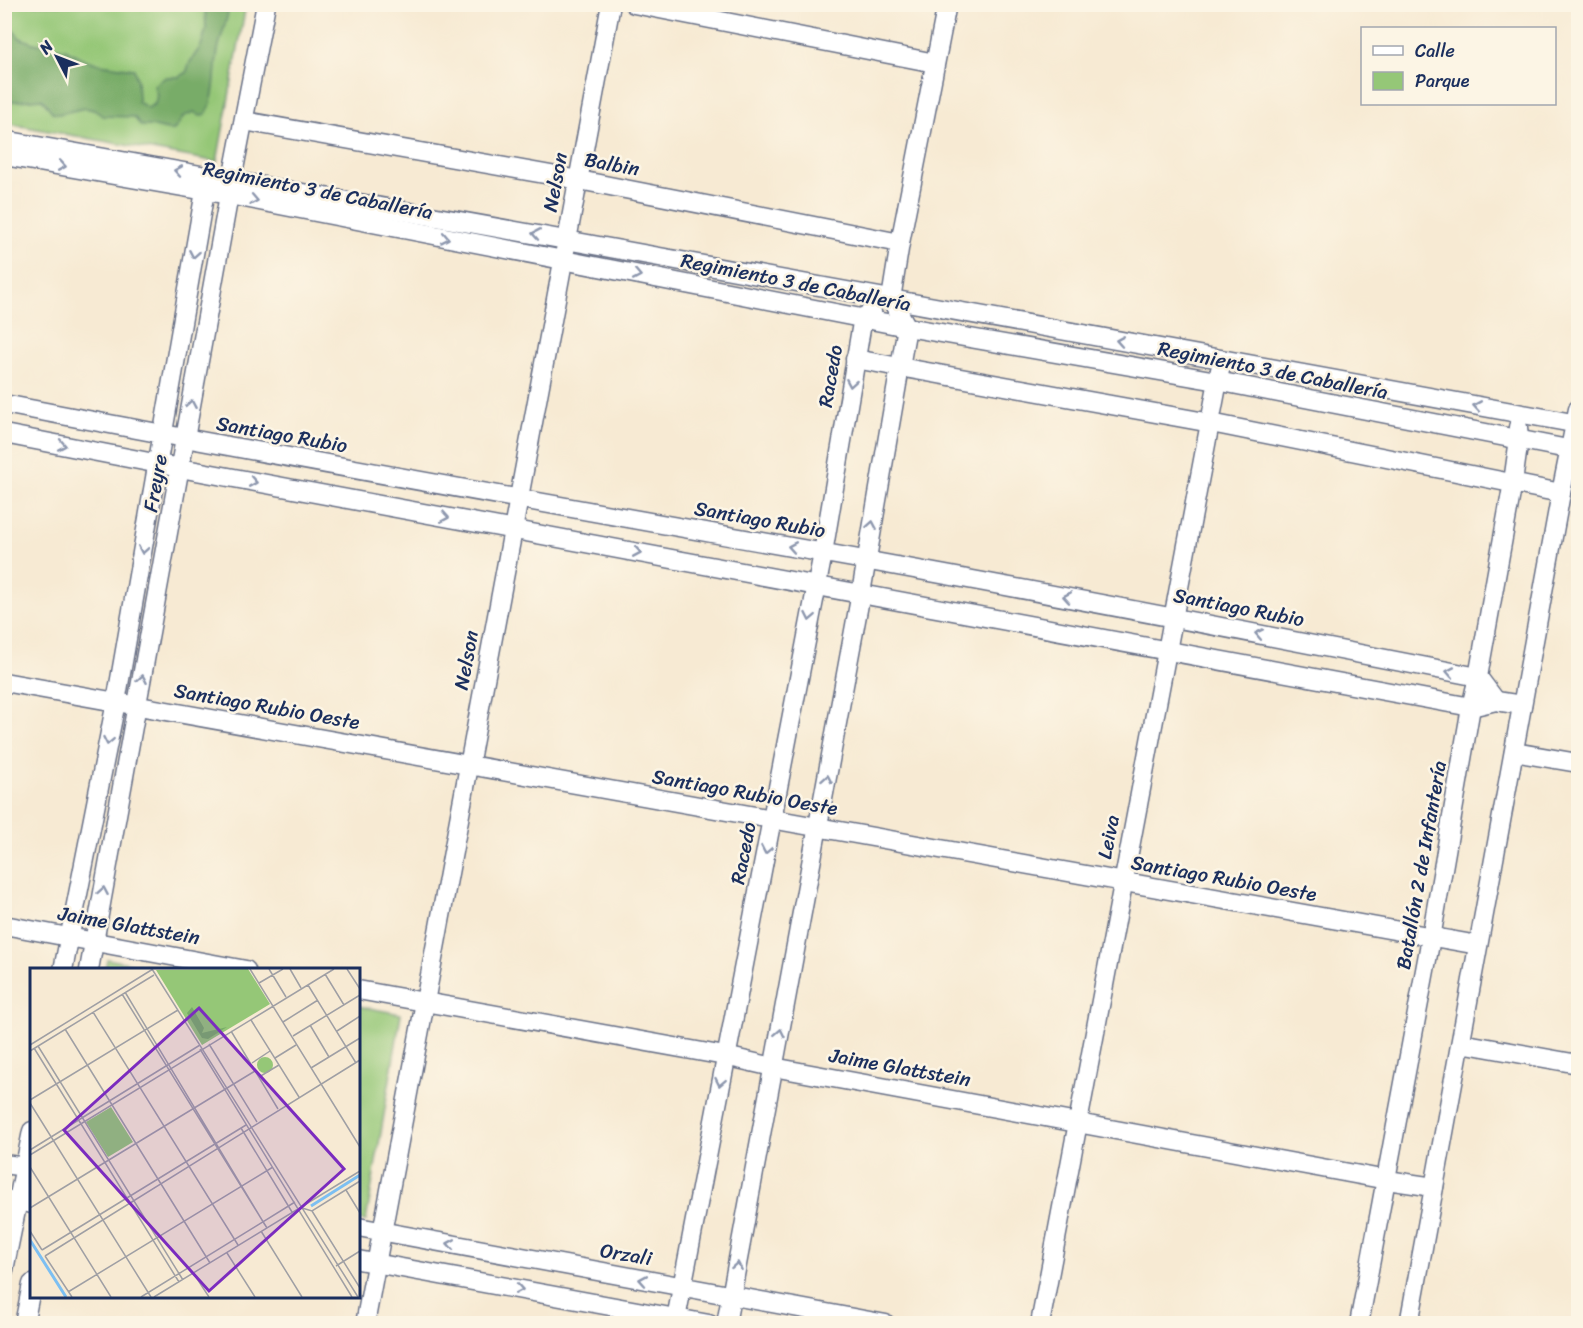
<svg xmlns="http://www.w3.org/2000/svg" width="1583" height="1328" viewBox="0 0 1583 1328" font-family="Sriracha,sans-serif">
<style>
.green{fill:#95c777;stroke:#587b6a;stroke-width:1.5}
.forest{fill:#78ac68;stroke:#4a6e63;stroke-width:1.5}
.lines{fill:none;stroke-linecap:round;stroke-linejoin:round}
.minor-casing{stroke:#687087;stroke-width:21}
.minor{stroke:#fff;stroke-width:18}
.oneway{stroke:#8d97ae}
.labels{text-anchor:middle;stroke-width:5;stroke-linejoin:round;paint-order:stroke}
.street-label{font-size:20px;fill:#1b2f5e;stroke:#fcf5e5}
.inset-river{fill:none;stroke:#7cbff2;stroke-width:3}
.inset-road{fill:none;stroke:#9f9fa4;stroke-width:1.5}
.view{fill:#7b2cbf;fill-opacity:0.15;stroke:#7b2cbf;stroke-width:3}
.inset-edge{fill:none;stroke:#1b2f5e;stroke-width:3}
</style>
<rect width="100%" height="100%" fill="#fcf5e5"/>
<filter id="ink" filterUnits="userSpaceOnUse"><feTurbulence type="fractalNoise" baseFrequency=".0167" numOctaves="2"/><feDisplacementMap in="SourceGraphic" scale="12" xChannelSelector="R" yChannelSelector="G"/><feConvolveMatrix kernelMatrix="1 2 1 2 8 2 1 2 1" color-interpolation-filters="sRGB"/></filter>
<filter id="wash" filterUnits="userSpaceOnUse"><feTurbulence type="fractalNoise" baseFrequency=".008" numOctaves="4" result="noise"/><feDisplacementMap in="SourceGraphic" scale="24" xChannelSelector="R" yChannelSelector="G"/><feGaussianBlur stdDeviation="1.35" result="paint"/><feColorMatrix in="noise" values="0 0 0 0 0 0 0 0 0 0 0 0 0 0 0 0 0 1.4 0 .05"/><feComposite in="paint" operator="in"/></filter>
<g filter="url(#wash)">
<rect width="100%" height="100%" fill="#f7ead3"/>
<!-- green -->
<g class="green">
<polygon points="4,5 246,5 217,162 5,123"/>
<polygon points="107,959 163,969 105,969"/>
<polygon points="358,1006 401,1014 366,1221 358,1220"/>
</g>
<!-- forest -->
<path class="forest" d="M205,4L229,5C228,21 221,34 218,50C214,72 217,94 206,114L200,116L194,112L184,116L174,130C163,131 153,124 141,126L134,117L103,116L94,110L85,108L59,114L53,113L42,99L5,102V27L13,30L20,38L33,43L65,49L84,59L99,64L134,69L137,80L138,102L148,108L155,104L157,95L154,85L166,77H179L186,73L190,62L201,46L206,29Z"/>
</g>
<g filter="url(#ink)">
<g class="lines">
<defs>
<g id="minor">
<polyline points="634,4 935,63"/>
<polyline points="244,121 579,180 900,243"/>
<polyline points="4,140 566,240 1578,424"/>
<polyline points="4,156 229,195 907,327 1217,381 1578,451"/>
<polyline points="855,359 1211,423 1561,493"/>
<path d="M4,404C290,459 577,509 864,560C1069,597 1274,637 1478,677L1496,701"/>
<polyline points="4,434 180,468 1471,707 1496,701 1522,705"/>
<polyline points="4,682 1478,945"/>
<polyline points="1514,752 1578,763"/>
<polyline points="4,925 246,970"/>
<polyline points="63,970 116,702 205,191 205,180"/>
<polyline points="89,970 229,195 266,4"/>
<polyline points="358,990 725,1056 773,1067 1387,1180 1434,1187"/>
<polyline points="1461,1043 1578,1064"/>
<polyline points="4,1164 32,1168"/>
<polyline points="4,1199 32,1204"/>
<polyline points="358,1227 886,1324"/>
<polyline points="358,1260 709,1324"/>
<polyline points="4,1270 32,1131"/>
<polyline points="24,1324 32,1284"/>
<polyline points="365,1324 611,4"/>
<polyline points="675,1324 823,553 863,317 872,312"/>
<polyline points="726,1324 861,593 900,367 907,327 891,299 900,243 947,4"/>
<polyline points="1040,1324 1220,370"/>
<polyline points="1359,1324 1431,938 1471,707 1478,677 1513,482 1519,439 1518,427"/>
<polyline points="1409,1324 1561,493 1578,409"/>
</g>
</defs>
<!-- minor casing -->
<use href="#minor" class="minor-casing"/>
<!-- minor -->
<use href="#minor" class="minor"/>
</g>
<!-- one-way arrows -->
<defs><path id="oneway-chevron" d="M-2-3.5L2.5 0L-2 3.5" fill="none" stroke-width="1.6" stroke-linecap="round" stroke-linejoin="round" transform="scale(1.5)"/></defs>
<g class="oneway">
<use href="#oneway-chevron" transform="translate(62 166) rotate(10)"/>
<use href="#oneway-chevron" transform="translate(178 171) rotate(-170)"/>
<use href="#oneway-chevron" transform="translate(254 200) rotate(11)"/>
<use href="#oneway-chevron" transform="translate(536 234) rotate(-170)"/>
<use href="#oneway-chevron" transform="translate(445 238) rotate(11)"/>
<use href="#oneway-chevron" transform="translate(194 254) rotate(100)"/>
<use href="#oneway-chevron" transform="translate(637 275) rotate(11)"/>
<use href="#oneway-chevron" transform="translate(1120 341) rotate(-170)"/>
<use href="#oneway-chevron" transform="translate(851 383) rotate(100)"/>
<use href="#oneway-chevron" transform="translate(191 404) rotate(-80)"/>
<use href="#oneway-chevron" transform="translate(1477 406) rotate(-170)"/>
<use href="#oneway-chevron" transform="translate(62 445) rotate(11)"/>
<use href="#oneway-chevron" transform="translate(253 482) rotate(10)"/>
<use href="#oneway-chevron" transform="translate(445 517) rotate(10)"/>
<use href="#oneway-chevron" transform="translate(872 525) rotate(-80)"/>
<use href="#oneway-chevron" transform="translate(792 547) rotate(-170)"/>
<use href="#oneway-chevron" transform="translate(143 550) rotate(100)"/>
<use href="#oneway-chevron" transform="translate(637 552) rotate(10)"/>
<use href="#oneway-chevron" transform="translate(1067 597) rotate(-170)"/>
<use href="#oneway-chevron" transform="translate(810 617) rotate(101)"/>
<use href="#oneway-chevron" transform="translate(1259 634) rotate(-169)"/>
<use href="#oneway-chevron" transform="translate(1450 672) rotate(-169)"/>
<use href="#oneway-chevron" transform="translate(142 679) rotate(-80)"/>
<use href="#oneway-chevron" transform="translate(108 741) rotate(101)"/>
<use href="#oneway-chevron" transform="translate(827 779) rotate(-80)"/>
<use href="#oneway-chevron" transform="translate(766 850) rotate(101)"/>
<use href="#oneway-chevron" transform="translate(103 891) rotate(-80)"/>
<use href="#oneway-chevron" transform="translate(780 1033) rotate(-79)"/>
<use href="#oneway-chevron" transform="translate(720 1082) rotate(101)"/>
<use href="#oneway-chevron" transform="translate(451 1244) rotate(-170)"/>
<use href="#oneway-chevron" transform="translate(737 1266) rotate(-80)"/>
<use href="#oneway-chevron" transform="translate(643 1280) rotate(-170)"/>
<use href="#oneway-chevron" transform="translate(519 1289) rotate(10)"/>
</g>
</g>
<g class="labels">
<!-- street labels -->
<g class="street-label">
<text transform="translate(612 164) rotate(11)" y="7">Balbin</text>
<text transform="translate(555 182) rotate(-79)" y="7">Nelson</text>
<text transform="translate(318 190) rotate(11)" y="7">Regimiento 3 de Caballería</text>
<text transform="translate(796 282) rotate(11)" y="7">Regimiento 3 de Caballería</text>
<text transform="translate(1273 370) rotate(11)" y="7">Regimiento 3 de Caballería</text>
<text transform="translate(830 376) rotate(-80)" y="7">Racedo</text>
<text transform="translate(282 434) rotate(10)" y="7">Santiago Rubio</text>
<text transform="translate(155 483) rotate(-80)" y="7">Freyre</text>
<text transform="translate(760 519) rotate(10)" y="7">Santiago Rubio</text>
<text transform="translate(1239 607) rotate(11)" y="7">Santiago Rubio</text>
<text transform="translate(466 660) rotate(-79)" y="7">Nelson</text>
<text transform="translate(267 706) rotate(10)" y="7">Santiago Rubio Oeste</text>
<text transform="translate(745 792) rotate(10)" y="7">Santiago Rubio Oeste</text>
<text transform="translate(1108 837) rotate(-79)" y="7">Leiva</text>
<text transform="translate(743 853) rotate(-79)" y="7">Racedo</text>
<text transform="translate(1421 865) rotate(-80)" y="7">Batallón 2 de Infantería</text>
<text transform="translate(1224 878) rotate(10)" y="7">Santiago Rubio Oeste</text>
<text transform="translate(129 925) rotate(10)" y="7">Jaime Glattstein</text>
<text transform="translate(900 1067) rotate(10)" y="7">Jaime Glattstein</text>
<text transform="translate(626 1254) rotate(10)" y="7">Orzali</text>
</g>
</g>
<!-- overview -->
<g transform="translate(30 968)">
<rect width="330" height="330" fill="#f7ead3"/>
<path d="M218,1L240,36L172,77L126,2ZM227 97a8 8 0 1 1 16 0a8 8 0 1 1-16 0ZM81,139L103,174L78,189L56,154Z" fill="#95c777"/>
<path d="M162,39L174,60L172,65L197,59L178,71L172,70L157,45Z" fill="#78ac68"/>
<path class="inset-river" d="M281,238L330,207M0,272L36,329"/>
<path class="inset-road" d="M122,1L328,329M220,1L330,179M239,1L256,29M260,1L271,20M317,1L330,21M295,6L314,37M229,15L253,1M278,17L326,95M95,24L235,257M92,26L237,260M63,44L208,277M221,52L269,129M253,54L288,32M280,57L299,89M35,61L180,295M201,63L248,141M307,63L330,48M263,68L330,27M179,76L227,154M0,77L123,1M8,78L153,312M4,80L149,314M170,81L322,329M0,83L124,7M245,90L266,77M222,95L240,83M281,100L330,70M229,109L249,97M0,132L148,42M0,135L121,329M211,160L262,244M0,182L170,77M0,187L304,1M0,199L81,329M316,222L330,245M0,240L225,103M272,240L282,243L330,213M282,243L330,320M0,263L12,282M231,263L272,329M12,282L216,157M197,285L225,329M15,288L330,92M15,288L42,329M306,298L330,283M164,306L179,329M38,324L243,199M111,329L265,234M124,329L330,203"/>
<path class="view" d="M169,40L314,201L179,323L34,162Z"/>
<rect width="330" height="330" class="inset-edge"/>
</g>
<!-- margin -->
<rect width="1583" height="1328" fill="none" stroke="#fcf5e5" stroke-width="24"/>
<!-- legend -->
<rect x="1361" y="27" width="195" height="78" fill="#fcf5e5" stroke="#a2a6af" stroke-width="1.5"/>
<rect x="1373" y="46" width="30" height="9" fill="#ffffff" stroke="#a2a6af" stroke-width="1.5"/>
<text x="1415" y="57" font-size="18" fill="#1b2f5e">Calle</text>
<rect x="1373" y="72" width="30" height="18" fill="#95c777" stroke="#a2a6af" stroke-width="1.5"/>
<text x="1415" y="87" font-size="18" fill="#1b2f5e">Parque</text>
<!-- north arrow -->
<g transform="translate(57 57) rotate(312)" stroke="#fcf5e5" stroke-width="4.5" paint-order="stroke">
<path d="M0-4.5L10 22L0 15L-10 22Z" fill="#1b2f5e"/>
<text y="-9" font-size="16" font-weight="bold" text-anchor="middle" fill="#1b2f5e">N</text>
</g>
</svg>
